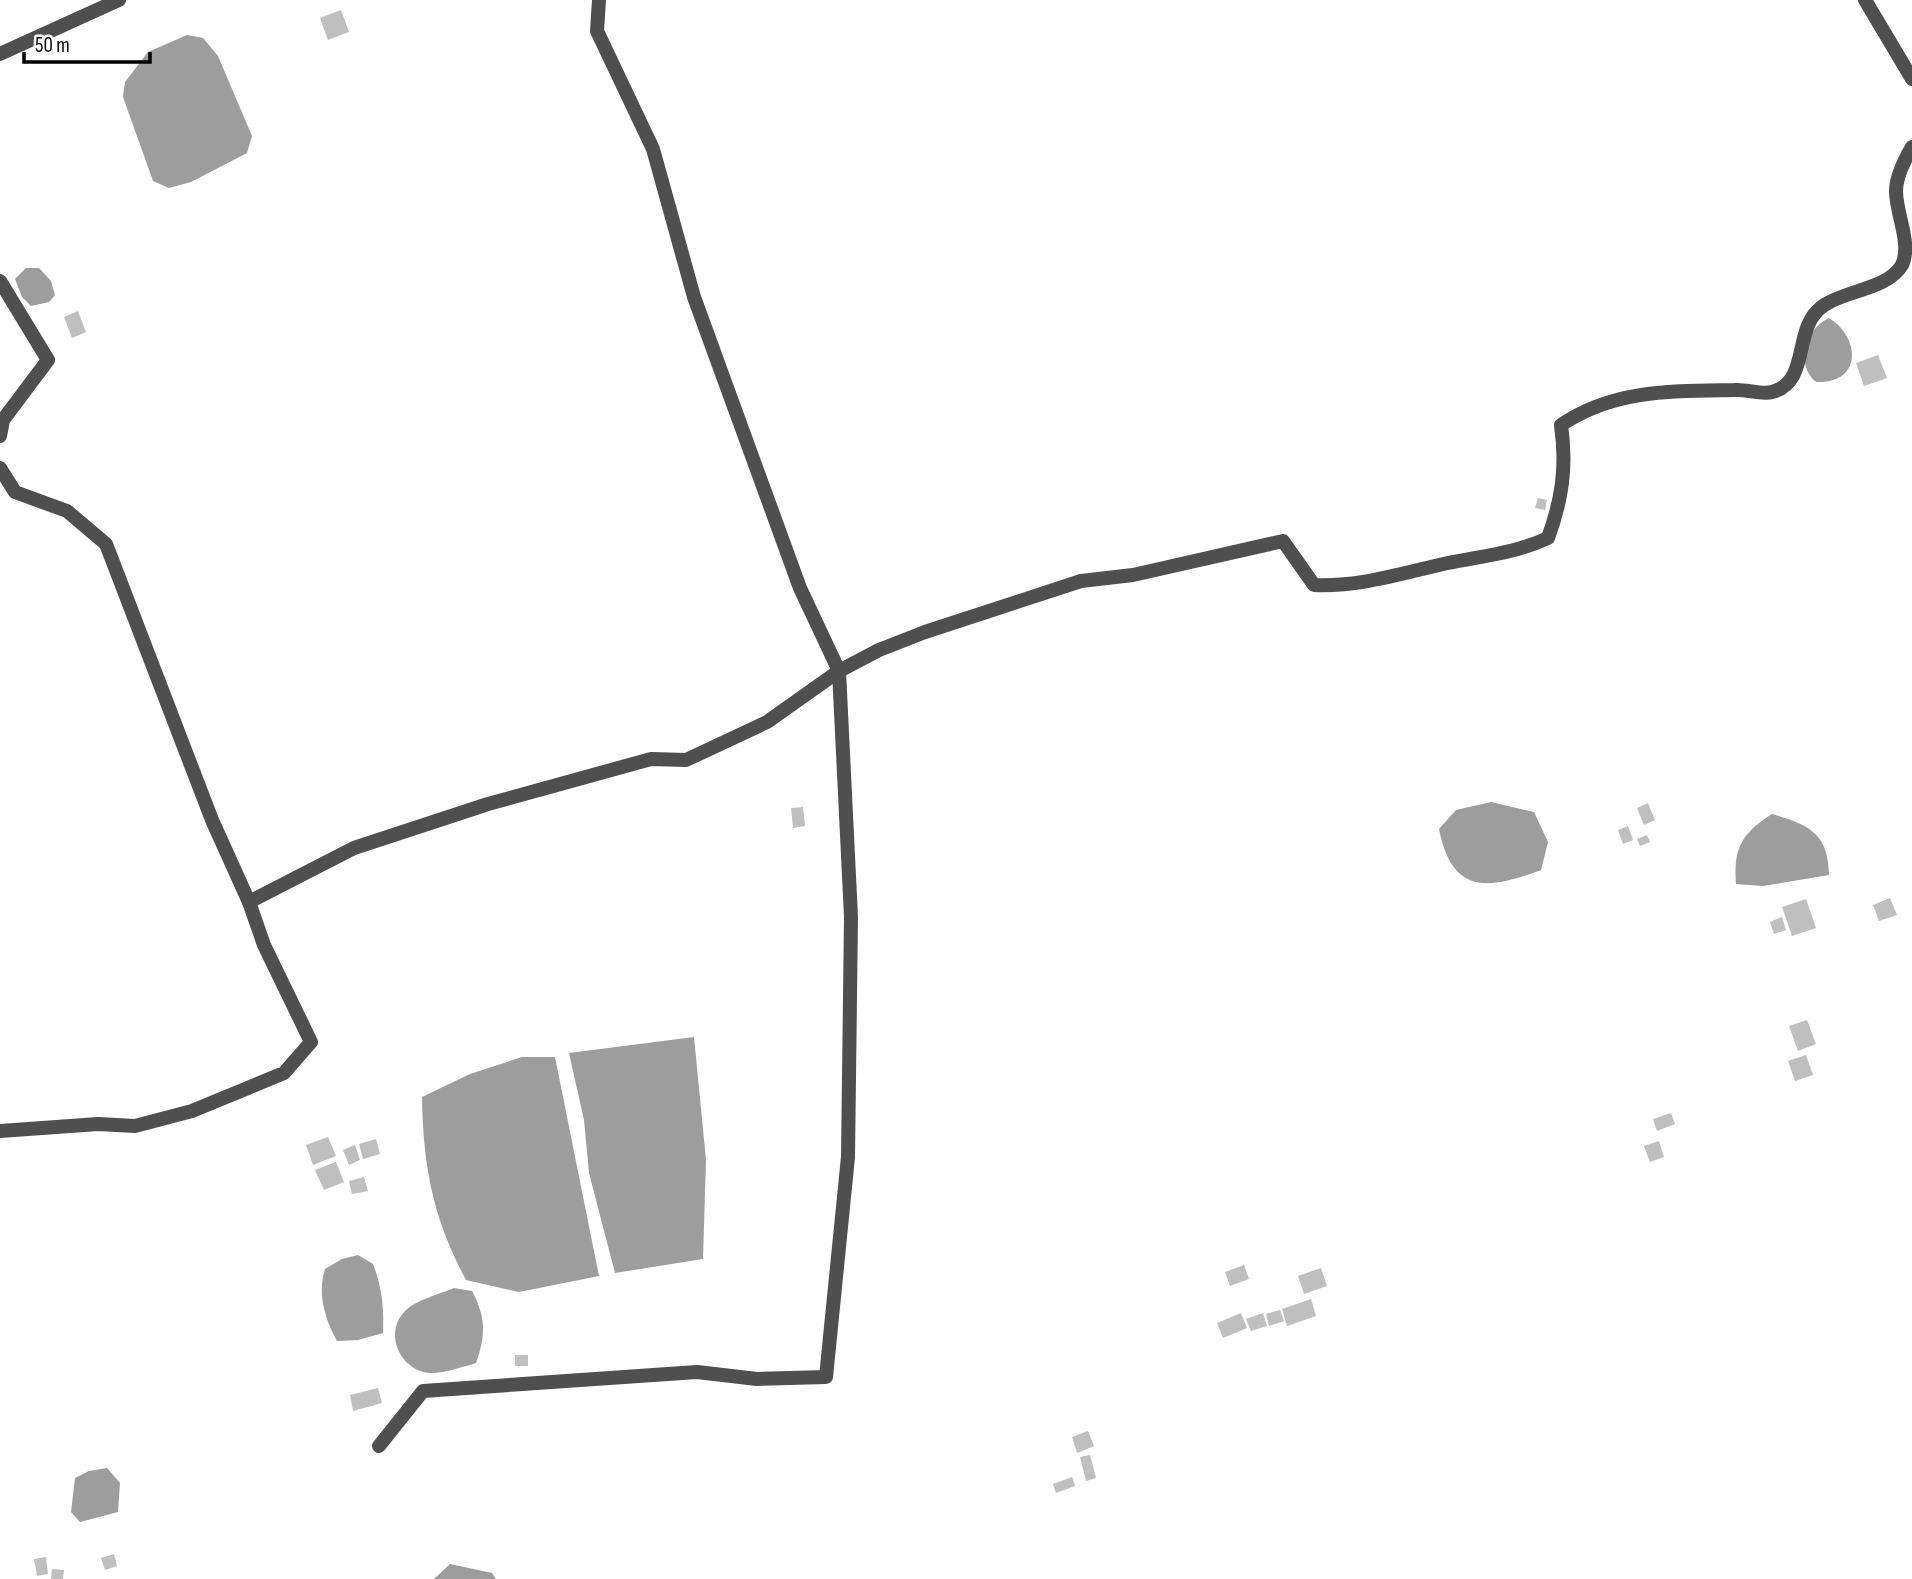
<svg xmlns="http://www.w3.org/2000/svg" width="1912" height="1579" viewBox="0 0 1912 1579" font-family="'Sofia Sans Condensed',sans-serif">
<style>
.water{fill:#9d9d9d}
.building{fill:#bfbfbf}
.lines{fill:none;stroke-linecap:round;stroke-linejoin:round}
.minor{stroke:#4f4f4f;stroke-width:14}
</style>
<rect width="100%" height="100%" fill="#fff"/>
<!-- water -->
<g class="water">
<polygon points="187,35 203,38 218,56 252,136 247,153 191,182 169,188 153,181 123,97 125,82 148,52"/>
<polygon points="26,268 39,268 51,281 55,295 49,302 31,306 22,297 15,279"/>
<path d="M1829,318C1861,338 1862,384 1816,382C1794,364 1806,328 1829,318Z"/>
<path d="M1491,802L1534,812L1548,842L1541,870C1488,890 1452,895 1439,829L1456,810Z"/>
<path d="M1772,814C1808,825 1828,832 1829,875L1763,886L1736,884C1733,848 1742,833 1772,814Z"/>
<polygon points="694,1037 706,1160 703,1259 615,1273 589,1173 584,1120 569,1053"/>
<path d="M522,1057H555L599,1276L519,1292L466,1280C433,1219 423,1166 422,1097L470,1074Z"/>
<path d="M358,1255L373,1264C382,1287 384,1308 383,1333L358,1340L337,1341C325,1319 317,1294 325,1269L342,1259Z"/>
<path d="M454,1288L472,1291C486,1317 486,1336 476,1363C462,1367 437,1376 423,1372C397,1364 385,1331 405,1311C416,1300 440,1294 454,1288Z"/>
<polygon points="107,1468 120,1483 118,1512 80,1522 71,1512 75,1478 89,1471"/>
<polygon points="450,1564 492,1573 496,1579 434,1579"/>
</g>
<!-- building -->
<g class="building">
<polygon points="341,10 349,32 328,40 320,18"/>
<polygon points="78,311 86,332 72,338 64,317"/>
<polygon points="1878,355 1887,378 1864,386 1856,363"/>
<polygon points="1538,498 1547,500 1545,510 1535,508"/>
<polygon points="1648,803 1655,820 1644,825 1637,808"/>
<polygon points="803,807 805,826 793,828 791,808"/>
<polygon points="1628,826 1633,840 1623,844 1618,830"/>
<polygon points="1647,835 1650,842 1640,846 1637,839"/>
<polygon points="1890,898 1897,915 1879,921 1873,905"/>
<polygon points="1806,899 1816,928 1792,936 1782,907"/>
<polygon points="1782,917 1786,930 1774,934 1770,922"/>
<polygon points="1807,1020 1816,1044 1798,1051 1789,1026"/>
<polygon points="1806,1055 1813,1075 1795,1081 1788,1061"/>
<polygon points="1671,1113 1675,1124 1657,1131 1653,1119"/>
<polygon points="328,1137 336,1156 313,1165 306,1145"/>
<polygon points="376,1139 380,1154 363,1159 359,1144"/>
<polygon points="1659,1141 1664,1157 1650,1162 1644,1146"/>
<polygon points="355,1145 360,1160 349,1165 343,1150"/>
<polygon points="336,1162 344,1182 324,1190 315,1170"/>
<polygon points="364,1177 368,1191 352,1194 349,1181"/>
<polygon points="1244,1265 1249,1279 1230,1286 1225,1272"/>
<polygon points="1321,1268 1327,1286 1304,1294 1298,1276"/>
<polygon points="1311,1299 1316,1316 1287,1326 1282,1309"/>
<polygon points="1280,1310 1284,1321 1269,1326 1266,1314"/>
<polygon points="1241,1313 1247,1328 1223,1338 1217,1323"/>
<polygon points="1263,1313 1267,1326 1251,1331 1246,1319"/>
<rect x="515" y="1355" width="13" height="11"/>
<polygon points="378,1388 382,1403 353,1411 350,1395"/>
<polygon points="1088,1431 1094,1446 1077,1453 1072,1437"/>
<polygon points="1090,1455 1096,1478 1086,1481 1080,1457"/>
<polygon points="1072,1477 1075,1486 1056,1493 1053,1484"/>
<polygon points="114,1554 117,1566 105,1570 101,1558"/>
<polygon points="46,1557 48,1574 37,1576 34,1559"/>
<polygon points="52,1569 64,1570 63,1579 51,1579"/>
</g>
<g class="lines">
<!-- minor -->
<g class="minor">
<polyline points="1865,0 1912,79"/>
<polyline points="0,54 119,0"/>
<polyline points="0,281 48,360 3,420 0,436"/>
<polyline points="0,468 15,492 67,511 106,544 212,820 249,902"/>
<path d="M0,1131L98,1124L135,1126L192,1111L284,1073L311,1042L264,945L249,902L354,848L488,804L651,759L686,760L767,722L839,671L879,650L925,632L1081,581L1133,575L1283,541L1314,585C1361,587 1402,573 1448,563C1482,556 1516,553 1548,538C1562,500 1567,466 1561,425C1614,389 1673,391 1735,390C1746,389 1762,395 1772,392C1811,382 1792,327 1823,306C1845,290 1887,290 1902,265C1912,244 1896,214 1896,191C1896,176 1905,159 1912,147"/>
<polyline points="379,1446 423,1391 697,1372 757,1379 826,1377 848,1157 851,917 839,671 800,588 694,297 653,149 597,31 599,0"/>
</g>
</g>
<!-- scale -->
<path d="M24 52v10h126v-10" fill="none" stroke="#000000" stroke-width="3.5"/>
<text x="35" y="52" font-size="21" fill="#000000" stroke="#ffffff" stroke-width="5" paint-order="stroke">50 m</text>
</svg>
